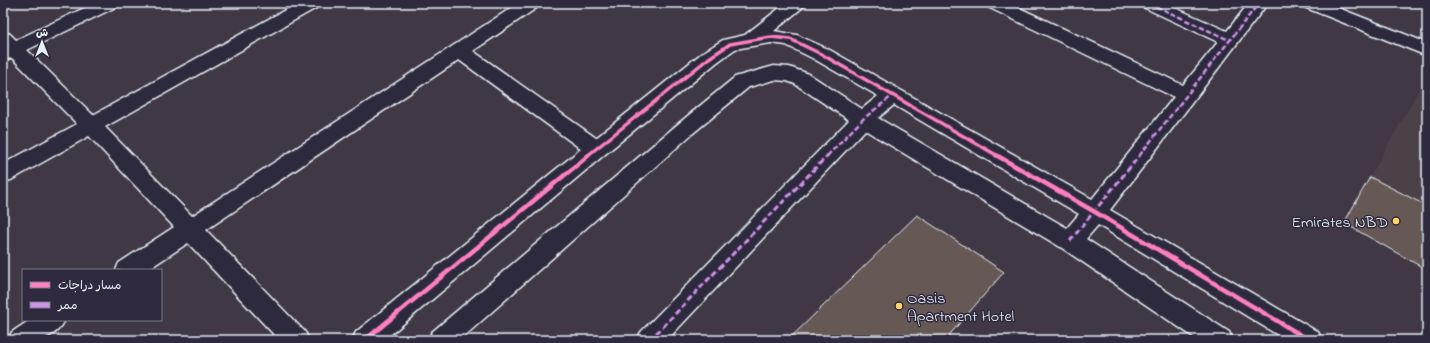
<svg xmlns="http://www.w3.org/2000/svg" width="1430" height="343" viewBox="0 0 1430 343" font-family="'Indie Flower','Playpen Sans Arabic',sans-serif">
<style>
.built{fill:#4b4249}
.building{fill:#665854;stroke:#e8f1f8}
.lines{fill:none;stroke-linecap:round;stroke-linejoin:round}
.minor-casing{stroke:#e8f1f8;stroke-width:3}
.minor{fill:#2f2a3d;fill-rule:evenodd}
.quiet-far1{stroke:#d193ec;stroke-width:2.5;stroke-dasharray:5.5 2.5;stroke-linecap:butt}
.quiet{stroke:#d193ec;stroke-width:3;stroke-dasharray:6 3;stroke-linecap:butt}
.cycleway-far1-casing{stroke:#2f2a3d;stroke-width:5.5}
.cycleway-casing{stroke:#2f2a3d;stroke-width:7}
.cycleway-far1{stroke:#ff80c0;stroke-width:3.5}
.cycleway{stroke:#ff80c0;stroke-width:4.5}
.poi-dot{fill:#ffd166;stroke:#2f2a3d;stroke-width:1.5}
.labels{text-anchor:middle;stroke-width:3;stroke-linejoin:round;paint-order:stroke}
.poi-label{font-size:16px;fill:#e8f1f8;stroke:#2f2a3d;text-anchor:end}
</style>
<rect width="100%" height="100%" fill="#403844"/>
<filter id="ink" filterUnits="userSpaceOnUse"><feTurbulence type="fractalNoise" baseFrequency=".025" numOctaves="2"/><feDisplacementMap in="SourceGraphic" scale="8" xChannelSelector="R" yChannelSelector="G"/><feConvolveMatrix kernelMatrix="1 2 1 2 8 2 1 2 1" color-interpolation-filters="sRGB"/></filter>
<g filter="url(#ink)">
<!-- built -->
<polygon class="built" points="1427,76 1427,206 1370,177"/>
<!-- building -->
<g class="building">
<polygon points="1370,177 1427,206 1427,270 1344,223"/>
<polygon points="917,215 1004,272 945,340 788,340"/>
</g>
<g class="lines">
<defs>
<g id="minor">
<path d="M95,3H119L116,7L27,50L93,115L298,3H321L318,7L105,127L192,216L519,3H541L538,7L473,51L596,138L702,53L723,40L745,35L786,3H806L803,7L774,31L797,35L828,49L1092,199L1174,97L988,7L985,3H1009L1183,85L1218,42L1143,7L1140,3H1164L1227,31L1249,3H1268L1110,210L1318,332L1322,340H1286L1098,225L1086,239L1229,332L1233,340H1198L1062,248L865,130L667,340H637L641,332L849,120L795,84L787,81L774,80L749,87L692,134L460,340H428L432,332L678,124L735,77L774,66L789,67L809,74L862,109L878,96L814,59L786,45L771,43L735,49L716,63L604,155L384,340H352L356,332L581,149L459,60L206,230L305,332L309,340H279L188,243L147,270H116L119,263L174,227L89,136L11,180L3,182V164L77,124L12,58L3,60V32L10,34L16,40ZM894,105L1079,214L1067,228L878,118Z"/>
<polygon points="1301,3 1326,3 1427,43 1427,56 1304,7"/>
<path d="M30,320H65C54,343 30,340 8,340L12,332Z"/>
</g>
</defs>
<!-- minor casing -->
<use href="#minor" class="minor-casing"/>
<!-- minor -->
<use href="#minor" class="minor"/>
<!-- quiet-far1 -->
<g class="quiet-far1">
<polyline points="1149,3 1229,40"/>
<polyline points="827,156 863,119 892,96"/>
<polyline points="1139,156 1259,3"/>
</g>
<!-- quiet -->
<g class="quiet">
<polyline points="1070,241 1140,155"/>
<polyline points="650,340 828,155"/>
</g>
<defs>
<polyline id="cycleway-far1" points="587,156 709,58 730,44 771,37 790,39 821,54 998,156"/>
<g id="cycleway">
<polyline points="996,155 1095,212 1309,340"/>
<polyline points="365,340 589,155"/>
</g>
</defs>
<!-- cycleway-far1 casing -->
<use href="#cycleway-far1" class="cycleway-far1-casing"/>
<!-- cycleway casing -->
<use href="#cycleway" class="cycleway-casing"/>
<!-- cycleway-far1 -->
<use href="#cycleway-far1" class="cycleway-far1"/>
<!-- cycleway -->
<use href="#cycleway" class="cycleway"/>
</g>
</g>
<!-- markers -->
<g class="poi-dot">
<circle cx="1396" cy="221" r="4"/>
<circle cx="899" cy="306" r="4"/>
</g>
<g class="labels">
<!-- poi labels -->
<g class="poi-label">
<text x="1388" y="227">Emirates NBD</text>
<text x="907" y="303" text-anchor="start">Oasis<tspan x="907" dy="18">Apartment Hotel</tspan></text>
</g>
</g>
<!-- margin -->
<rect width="1430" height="343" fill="none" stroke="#2f2a3d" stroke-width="16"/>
<rect x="8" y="8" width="1414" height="327" fill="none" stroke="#e8f1f8" stroke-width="1.5" filter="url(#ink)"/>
<!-- legend -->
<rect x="22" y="269" width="140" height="52" fill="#2f2a3d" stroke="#797a88"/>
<rect x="30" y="282" width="20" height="6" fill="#ff80c0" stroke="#797a88"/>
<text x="58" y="289" font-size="12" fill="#e8f1f8">مسار دراجات</text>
<rect x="30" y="302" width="20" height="6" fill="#d193ec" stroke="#797a88"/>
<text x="58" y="309" font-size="12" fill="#e8f1f8">ممر</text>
<!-- north arrow -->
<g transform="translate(42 42)" stroke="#2f2a3d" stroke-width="3" paint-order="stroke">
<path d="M0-3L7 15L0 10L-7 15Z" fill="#e8f1f8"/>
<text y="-6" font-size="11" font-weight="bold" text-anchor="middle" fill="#e8f1f8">ش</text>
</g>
</svg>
